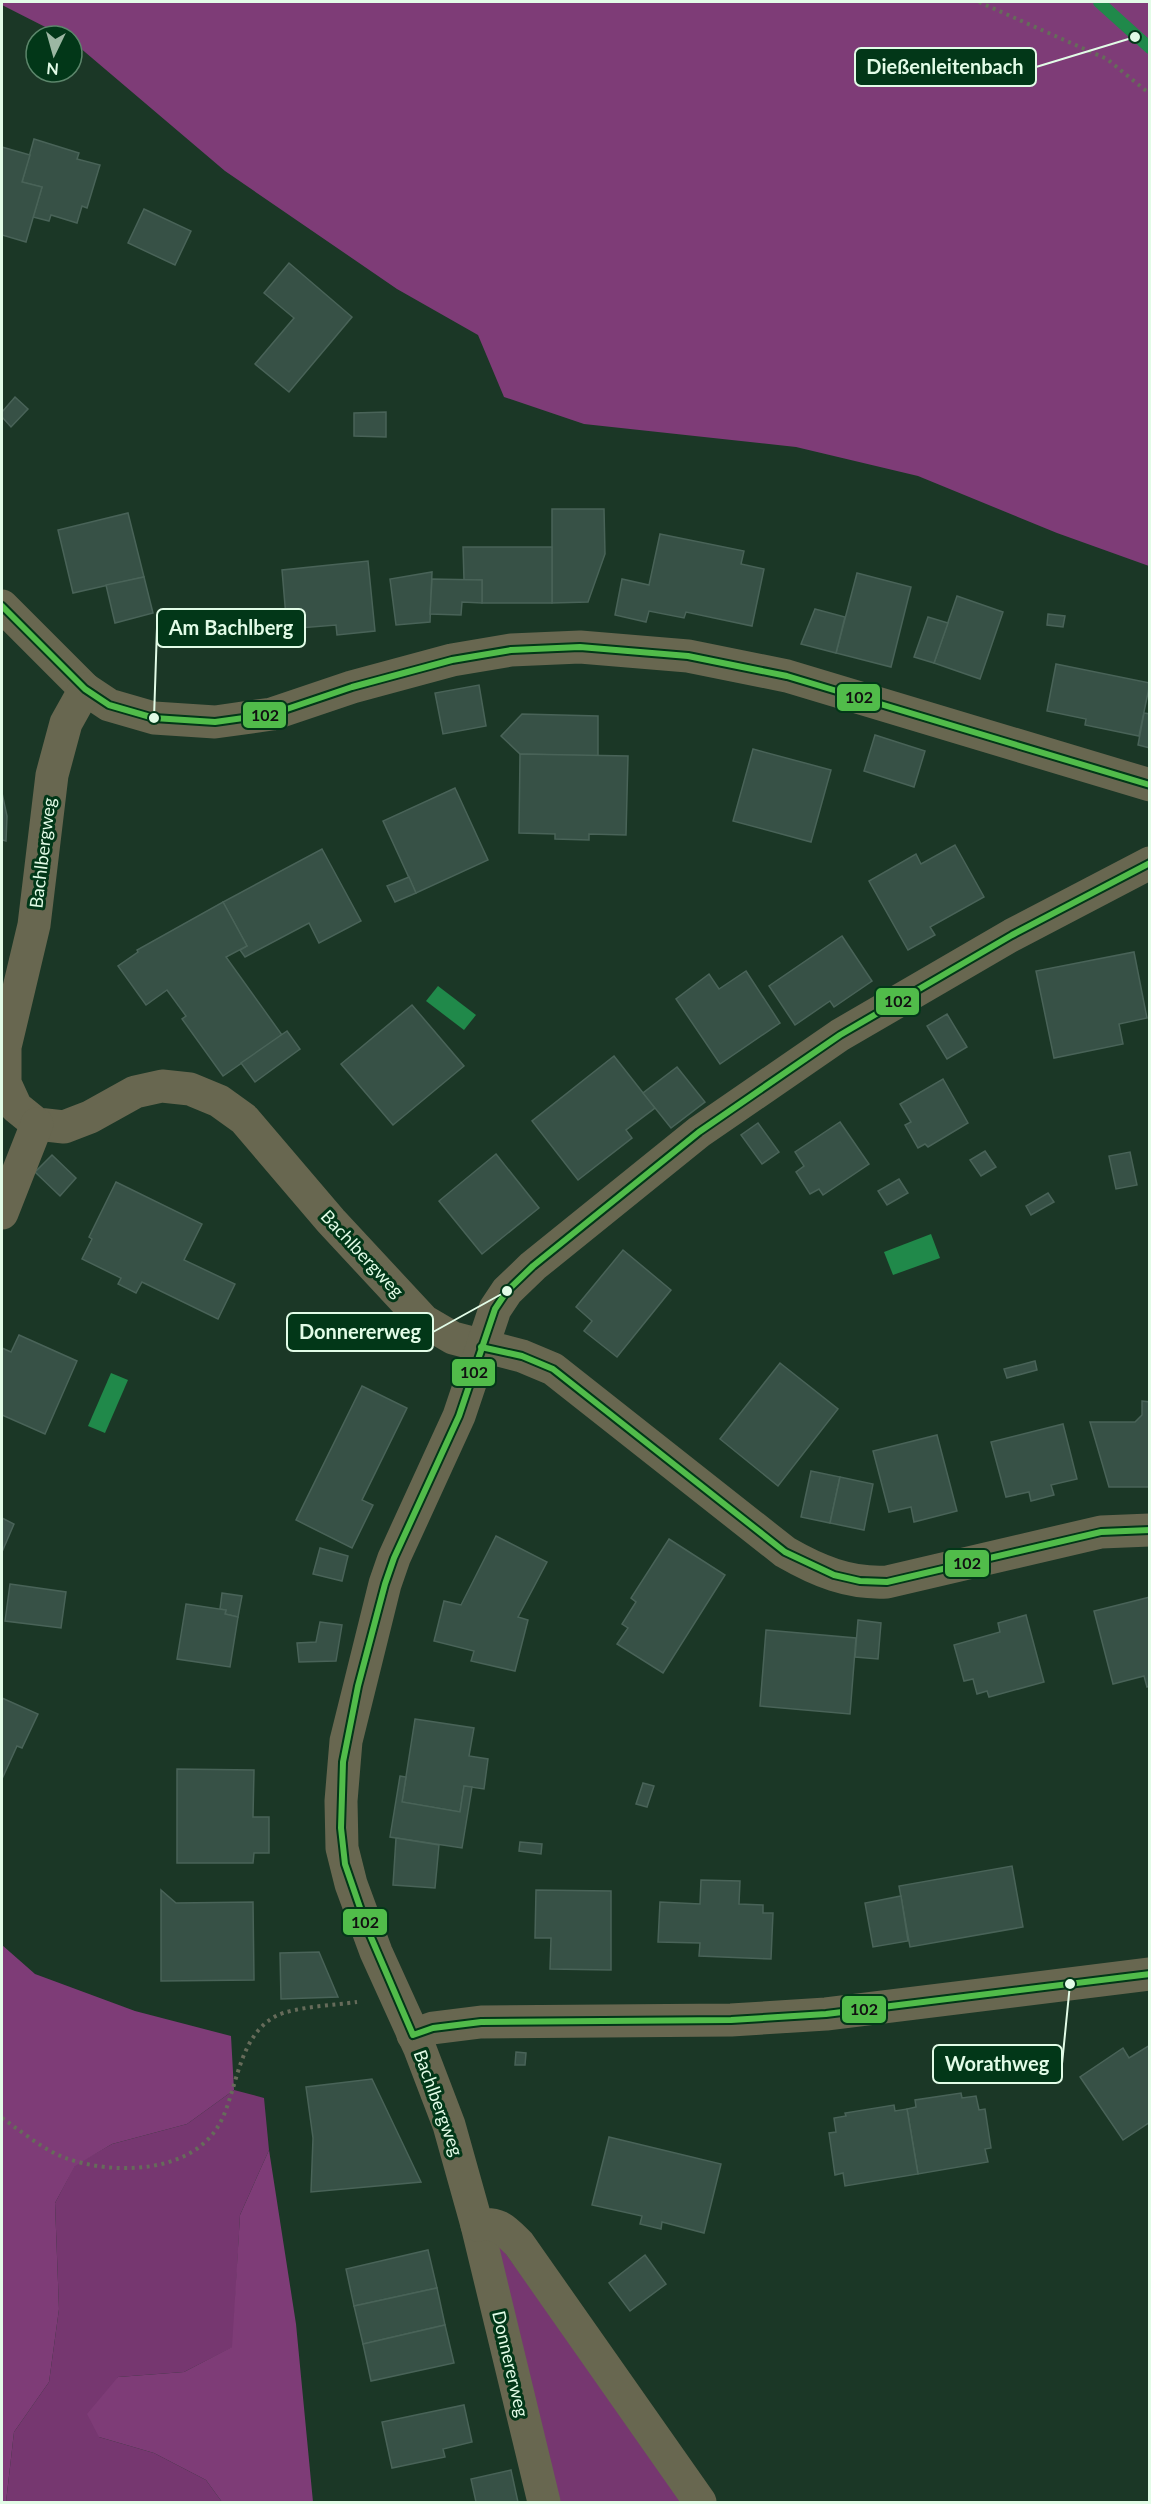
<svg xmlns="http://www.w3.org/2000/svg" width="1151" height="2504" viewBox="0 0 1151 2504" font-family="Lato,sans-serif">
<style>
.green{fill:#763770}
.forest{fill:#7e3c77}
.water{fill:#20894a}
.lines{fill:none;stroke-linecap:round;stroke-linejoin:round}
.stream{stroke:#20894a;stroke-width:12}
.building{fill:#375146;stroke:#496358;stroke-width:1.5}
.path{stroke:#666b5a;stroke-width:4;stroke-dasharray:3 4.5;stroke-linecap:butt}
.minor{stroke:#686750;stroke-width:33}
.bus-1-casing{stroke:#023718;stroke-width:10}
.bus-1{stroke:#51bc4a;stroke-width:6}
.labels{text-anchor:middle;stroke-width:6;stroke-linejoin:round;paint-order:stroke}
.street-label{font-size:18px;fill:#e2fce7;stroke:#023718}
.leader{fill:none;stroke:#e2fce7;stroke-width:2}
.callout-dot{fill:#e2fce7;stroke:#023718;stroke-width:2}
.callout{fill:#023718;stroke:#e2fce7;stroke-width:2}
.callout-label{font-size:20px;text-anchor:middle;font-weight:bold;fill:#e2fce7}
.line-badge{stroke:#023718;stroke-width:2}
.pale-badge-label{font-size:16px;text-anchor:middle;font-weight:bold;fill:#111}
</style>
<rect width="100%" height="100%" fill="#1b3726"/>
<!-- green -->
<g class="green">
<polygon points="234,2090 264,2098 269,2150 240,2215 233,2347 184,2372 118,2377 99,2437 154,2453 206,2480 222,2502 6,2502 14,2432 49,2382 59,2309 55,2203 75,2165 112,2144 187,2124"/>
<polygon points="496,2240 687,2502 555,2502"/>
</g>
<!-- forest -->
<g class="forest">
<polygon points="2,2 1149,2 1149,566 1057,533 918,476 796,447 584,424 504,397 478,335 397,289 225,171 72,41 72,36 63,36 2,5"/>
<polygon points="2,1945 35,1974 135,2011 231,2036 234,2090 187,2124 112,2144 75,2166 55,2203 59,2309 49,2382 14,2432 6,2502 2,2502"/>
<polygon points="269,2150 296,2324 313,2502 222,2502 206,2480 154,2453 99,2437 87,2414 118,2377 184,2372 232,2347 240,2215"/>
</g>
<!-- water -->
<g class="water">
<polygon points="438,986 476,1015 464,1030 426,1001"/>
<polygon points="931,1234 940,1258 893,1275 884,1252"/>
<polygon points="111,1373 128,1380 105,1433 88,1426"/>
</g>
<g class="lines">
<!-- stream -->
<polyline class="stream" points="1099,2 1150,48"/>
</g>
<!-- building -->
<g class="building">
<polygon points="34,139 79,153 77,159 100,165 87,208 82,206 77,223 51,215 49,221 33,217 42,187 22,182"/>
<polygon points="2,147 30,155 22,182 42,187 26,242 2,235"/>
<polygon points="144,209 191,231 175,265 128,243"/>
<polygon points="289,263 352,317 289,392 255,364 294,318 264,293"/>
<polygon points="15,397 28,409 11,427 2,417 2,412"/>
<polygon points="386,412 386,437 354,436 354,413"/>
<polygon points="552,509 604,509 605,554 588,602 552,603"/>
<polygon points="128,513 144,577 73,593 58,530"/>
<polygon points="660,534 744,551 741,564 764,569 752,626 686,612 684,618 649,611 646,622 615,615 622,579 649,585"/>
<polygon points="463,547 552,547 552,603 482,603 482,580 464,580"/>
<polygon points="368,561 375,631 337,635 336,625 287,629 282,570"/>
<polygon points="432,572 430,622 396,625 390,579"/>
<polygon points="857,573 911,587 891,667 836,653"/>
<polygon points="144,577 153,613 115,623 106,585"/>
<polygon points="432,579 482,580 482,603 462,602 461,615 430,614"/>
<polygon points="957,596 1003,612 980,679 934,663"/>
<polygon points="815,609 845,617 836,653 801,644"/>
<polygon points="1048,614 1065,616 1063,627 1047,625"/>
<polygon points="928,617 948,623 934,663 914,657"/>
<polygon points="1056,664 1150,683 1139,736 1085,725 1086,719 1047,711"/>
<polygon points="479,685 486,726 443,734 435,693"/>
<polygon points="1144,713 1150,714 1150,748 1138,745"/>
<polygon points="522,714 598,716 598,756 520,754 501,736"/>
<polygon points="875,735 925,751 914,787 864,771"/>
<polygon points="753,749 831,770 811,842 733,821"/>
<polygon points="520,754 628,756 626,835 589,834 589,840 555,839 555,834 519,833"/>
<polygon points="455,788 488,860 416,893 383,821"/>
<polygon points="2,793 7,816 6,841 2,840"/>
<polygon points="955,845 984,897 930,927 935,935 908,950 869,881 916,854 921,864"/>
<polygon points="322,849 361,921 319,943 309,923 245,957 240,950 247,946 223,902"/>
<polygon points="409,877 416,893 395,902 387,886"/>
<polygon points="223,902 247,946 226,957 282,1035 223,1076 182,1019 186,1016 167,990 146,1005 118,966 138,952 137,950"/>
<polygon points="842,936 872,981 834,1007 830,1001 795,1025 769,986"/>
<polygon points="1134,952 1147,1018 1119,1024 1123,1044 1054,1058 1036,971"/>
<polygon points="746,971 780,1023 720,1064 676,999 709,974 719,989"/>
<polygon points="412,1005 464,1066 393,1125 341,1064"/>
<polygon points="947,1014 967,1047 947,1059 927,1026"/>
<polygon points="287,1031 300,1049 255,1082 241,1063"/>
<polygon points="614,1056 655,1108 626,1130 632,1138 578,1180 532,1121"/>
<polygon points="677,1067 705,1102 671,1128 643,1093"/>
<polygon points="943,1079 968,1123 928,1147 925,1144 918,1148 905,1125 911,1122 900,1104"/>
<polygon points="840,1122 869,1164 823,1195 819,1189 810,1194 796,1172 804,1166 795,1152"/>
<polygon points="758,1123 779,1152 762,1164 741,1135"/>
<polygon points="985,1151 996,1167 981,1176 970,1160"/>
<polygon points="1130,1152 1137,1185 1116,1189 1109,1156"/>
<polygon points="496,1154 539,1208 482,1254 439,1201"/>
<polygon points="52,1155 76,1178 60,1196 35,1172"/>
<polygon points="899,1179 908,1193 887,1205 878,1191"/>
<polygon points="116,1182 202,1224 184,1260 235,1284 218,1319 142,1282 136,1293 118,1284 121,1278 82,1259 92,1239 89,1237"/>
<polygon points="1048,1193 1054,1202 1031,1215 1026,1206"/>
<polygon points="623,1250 671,1290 617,1357 584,1331 592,1321 576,1307"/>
<polygon points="19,1335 77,1361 45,1434 2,1415 2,1348 11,1352"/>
<polygon points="1035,1361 1037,1370 1007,1378 1004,1369"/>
<polygon points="780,1363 838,1409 778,1486 720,1439"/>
<polygon points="362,1386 407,1408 362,1500 373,1505 352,1548 296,1520"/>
<polygon points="1142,1401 1150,1402 1150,1487 1109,1487 1090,1422 1135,1422 1142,1415"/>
<polygon points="1063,1424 1077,1479 1051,1485 1054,1495 1031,1501 1029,1492 1006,1497 991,1442"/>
<polygon points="937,1435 957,1511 914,1522 911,1507 889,1512 873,1451"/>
<polygon points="811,1471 840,1477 830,1523 801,1517"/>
<polygon points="840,1477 873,1484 864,1530 830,1523"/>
<polygon points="2,1518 14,1524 2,1552"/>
<polygon points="496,1536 547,1562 518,1617 528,1620 515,1671 471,1661 474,1651 434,1641 444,1601 461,1605"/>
<polygon points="669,1539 725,1575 663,1673 617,1644 628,1628 622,1624 636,1602 631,1598"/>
<polygon points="320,1548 348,1556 342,1581 313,1574"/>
<polygon points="10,1584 66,1592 61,1628 5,1621"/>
<polygon points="222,1593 242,1596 238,1617 225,1614 226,1610 220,1609"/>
<polygon points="1150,1597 1150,1686 1147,1687 1144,1676 1113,1684 1094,1611"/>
<polygon points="186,1604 226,1610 225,1614 238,1617 230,1667 177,1659"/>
<polygon points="1026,1615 1044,1682 989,1697 987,1691 977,1694 973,1679 964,1681 954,1645 1000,1632 998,1623"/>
<polygon points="858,1620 881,1623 878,1659 855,1657"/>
<polygon points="320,1622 342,1625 336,1661 299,1662 297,1643 316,1642"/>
<polygon points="766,1630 856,1638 850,1714 760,1706"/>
<polygon points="2,1698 38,1714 22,1748 17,1746 2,1779"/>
<polygon points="415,1719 474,1728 469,1756 488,1759 484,1789 464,1786 460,1812 402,1802"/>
<polygon points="177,1769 254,1770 253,1817 269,1817 269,1853 254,1853 253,1863 177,1863"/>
<polygon points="400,1776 406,1777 402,1802 460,1812 464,1786 472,1787 462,1848 390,1837"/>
<polygon points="643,1783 654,1786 647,1807 636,1804"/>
<polygon points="396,1838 439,1845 435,1888 393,1885"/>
<polygon points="520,1842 542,1844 541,1854 519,1851"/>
<polygon points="1012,1866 1023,1927 910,1947 899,1886"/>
<polygon points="701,1880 740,1881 739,1904 763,1905 763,1913 773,1913 771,1959 699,1956 700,1943 658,1942 660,1902 700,1904"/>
<polygon points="161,1890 176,1903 253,1902 254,1980 161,1981"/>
<polygon points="536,1890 611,1891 611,1970 550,1969 551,1938 535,1938"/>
<polygon points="901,1896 908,1941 873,1947 865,1903"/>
<polygon points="319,1952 338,1997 281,1999 280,1953"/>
<polygon points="1150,2045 1150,2122 1123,2140 1080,2077 1123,2048 1129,2058"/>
<polygon points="516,2052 526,2053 525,2065 515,2065"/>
<polygon points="372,2079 421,2182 311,2192 313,2138 306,2087"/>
<polygon points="961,2093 962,2098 976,2096 979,2110 985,2109 991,2148 985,2149 988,2162 918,2174 907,2109 916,2107 915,2100"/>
<polygon points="894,2105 895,2111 907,2109 918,2174 845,2186 843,2173 835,2175 829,2133 836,2132 834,2118 846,2116 845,2113"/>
<polygon points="609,2137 721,2164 704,2233 662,2222 661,2229 640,2224 642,2216 592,2205"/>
<polygon points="428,2250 437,2288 354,2306 346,2269"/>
<polygon points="645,2255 666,2284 630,2311 609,2283"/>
<polygon points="437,2288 445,2325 363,2344 354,2306"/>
<polygon points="445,2325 454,2363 371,2381 363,2344"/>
<polygon points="464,2405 472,2442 443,2449 445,2457 392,2468 382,2422"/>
<polygon points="511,2470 518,2502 476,2502 471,2479"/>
</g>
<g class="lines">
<!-- path -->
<g class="path">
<polyline points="979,2 1107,59 1150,94"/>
<path d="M2,2118C21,2131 41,2148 63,2157C112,2176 196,2175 222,2119C238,2085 239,2036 276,2016C293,2007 336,2005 357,2002"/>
</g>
<!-- minor -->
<g class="minor">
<polyline points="2,606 85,689 109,705 154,718 215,722 272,714 352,687 452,660 511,650 580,647 688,656 787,676 1150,785"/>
<path d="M85,689L66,723L52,775L34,925L5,1047V1083L16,1107L37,1124L64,1127L90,1117L135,1092L162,1086L190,1089L219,1101L244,1119L331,1221L424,1321L453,1338L522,1356L553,1369L785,1552C818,1571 849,1584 887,1582L1101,1532L1150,1530"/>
<polyline points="2,1213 37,1124"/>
<polyline points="413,2035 433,2028 481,2022 731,2020 826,2014 1150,1974"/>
<polyline points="477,2225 544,2502"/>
<path d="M700,2502L519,2244C504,2229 499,2222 477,2225L449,2125L420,2049L376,1952L351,1884L342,1848L341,1801L346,1741L385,1584L394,1558L459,1416L495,1309L507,1291L533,1266L699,1132L840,1035L1012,935L1150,863"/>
</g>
<defs>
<g id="bus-1">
<polyline points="2,606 85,689 109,705 154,718 215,722 272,714 352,687 452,660 511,650 580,647 688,656 787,676 1150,785"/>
<polyline points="1150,863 1012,935 840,1035 699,1132 533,1266 507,1291 495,1309 459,1416 394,1558 385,1584 358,1686 343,1762 341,1828 345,1864 367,1928 413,2035 433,2028 481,2022 731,2020 826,2014 1150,1974"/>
<polyline points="481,1347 522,1356 553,1369 785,1552 834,1575 860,1581 887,1582 1101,1532 1150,1530"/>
</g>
</defs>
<!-- bus-1 casing -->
<use href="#bus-1" class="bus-1-casing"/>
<!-- bus-1 -->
<use href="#bus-1" class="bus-1"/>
</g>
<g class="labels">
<!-- street labels -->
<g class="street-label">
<text transform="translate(43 853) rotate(-83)" y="6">Bachlbergweg</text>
<text transform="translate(362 1254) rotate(47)" y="6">Bachlbergweg</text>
<text transform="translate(438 2103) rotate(70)" y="6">Bachlbergweg</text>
<text transform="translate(510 2364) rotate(77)" y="6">Donnererweg</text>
</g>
</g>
<!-- callouts -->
<path class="leader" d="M1135 37L1036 67M154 718L157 628M507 1291L433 1332M1070 1984L1062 2064"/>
<g class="callout-dot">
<circle cx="1135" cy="37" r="6"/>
<circle cx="154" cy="718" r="6"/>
<circle cx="507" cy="1291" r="6"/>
<circle cx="1070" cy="1984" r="6"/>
</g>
<g class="callout">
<rect x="855" y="48" width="181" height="38" rx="6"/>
<rect x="157" y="609" width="148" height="38" rx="6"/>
<rect x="287" y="1313" width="146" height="38" rx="6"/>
<rect x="933" y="2045" width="129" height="38" rx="6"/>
</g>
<g class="callout-label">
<text x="945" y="74">Dießenleitenbach</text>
<text x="231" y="635">Am Bachlberg</text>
<text x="360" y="1339">Donnererweg</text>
<text x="997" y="2071">Worathweg</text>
</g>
<g class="line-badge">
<rect x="836" y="683" width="45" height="29" rx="6" fill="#51bc4a"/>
<rect x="242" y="701" width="45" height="28" rx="6" fill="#51bc4a"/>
<rect x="875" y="987" width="45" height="29" rx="6" fill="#51bc4a"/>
<rect x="451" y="1358" width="45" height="29" rx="6" fill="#51bc4a"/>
<rect x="944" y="1549" width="46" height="29" rx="6" fill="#51bc4a"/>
<rect x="342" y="1908" width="46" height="28" rx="6" fill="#51bc4a"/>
<rect x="841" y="1995" width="46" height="29" rx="6" fill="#51bc4a"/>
</g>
<g class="pale-badge-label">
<text x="859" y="703">102</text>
<text x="265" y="721">102</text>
<text x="898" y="1007">102</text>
<text x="474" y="1378">102</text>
<text x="967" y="1569">102</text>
<text x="365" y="1928">102</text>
<text x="864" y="2015">102</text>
</g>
<!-- border -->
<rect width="1151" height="2504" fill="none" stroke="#e2fce7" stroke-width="6"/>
<!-- north arrow -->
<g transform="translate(54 54) rotate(185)"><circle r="28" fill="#023718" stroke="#5c866b" stroke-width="1.5"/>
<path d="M0-4.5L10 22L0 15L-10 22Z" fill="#9cb7a3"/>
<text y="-9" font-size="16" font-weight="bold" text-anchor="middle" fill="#e2fce7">N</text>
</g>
</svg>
